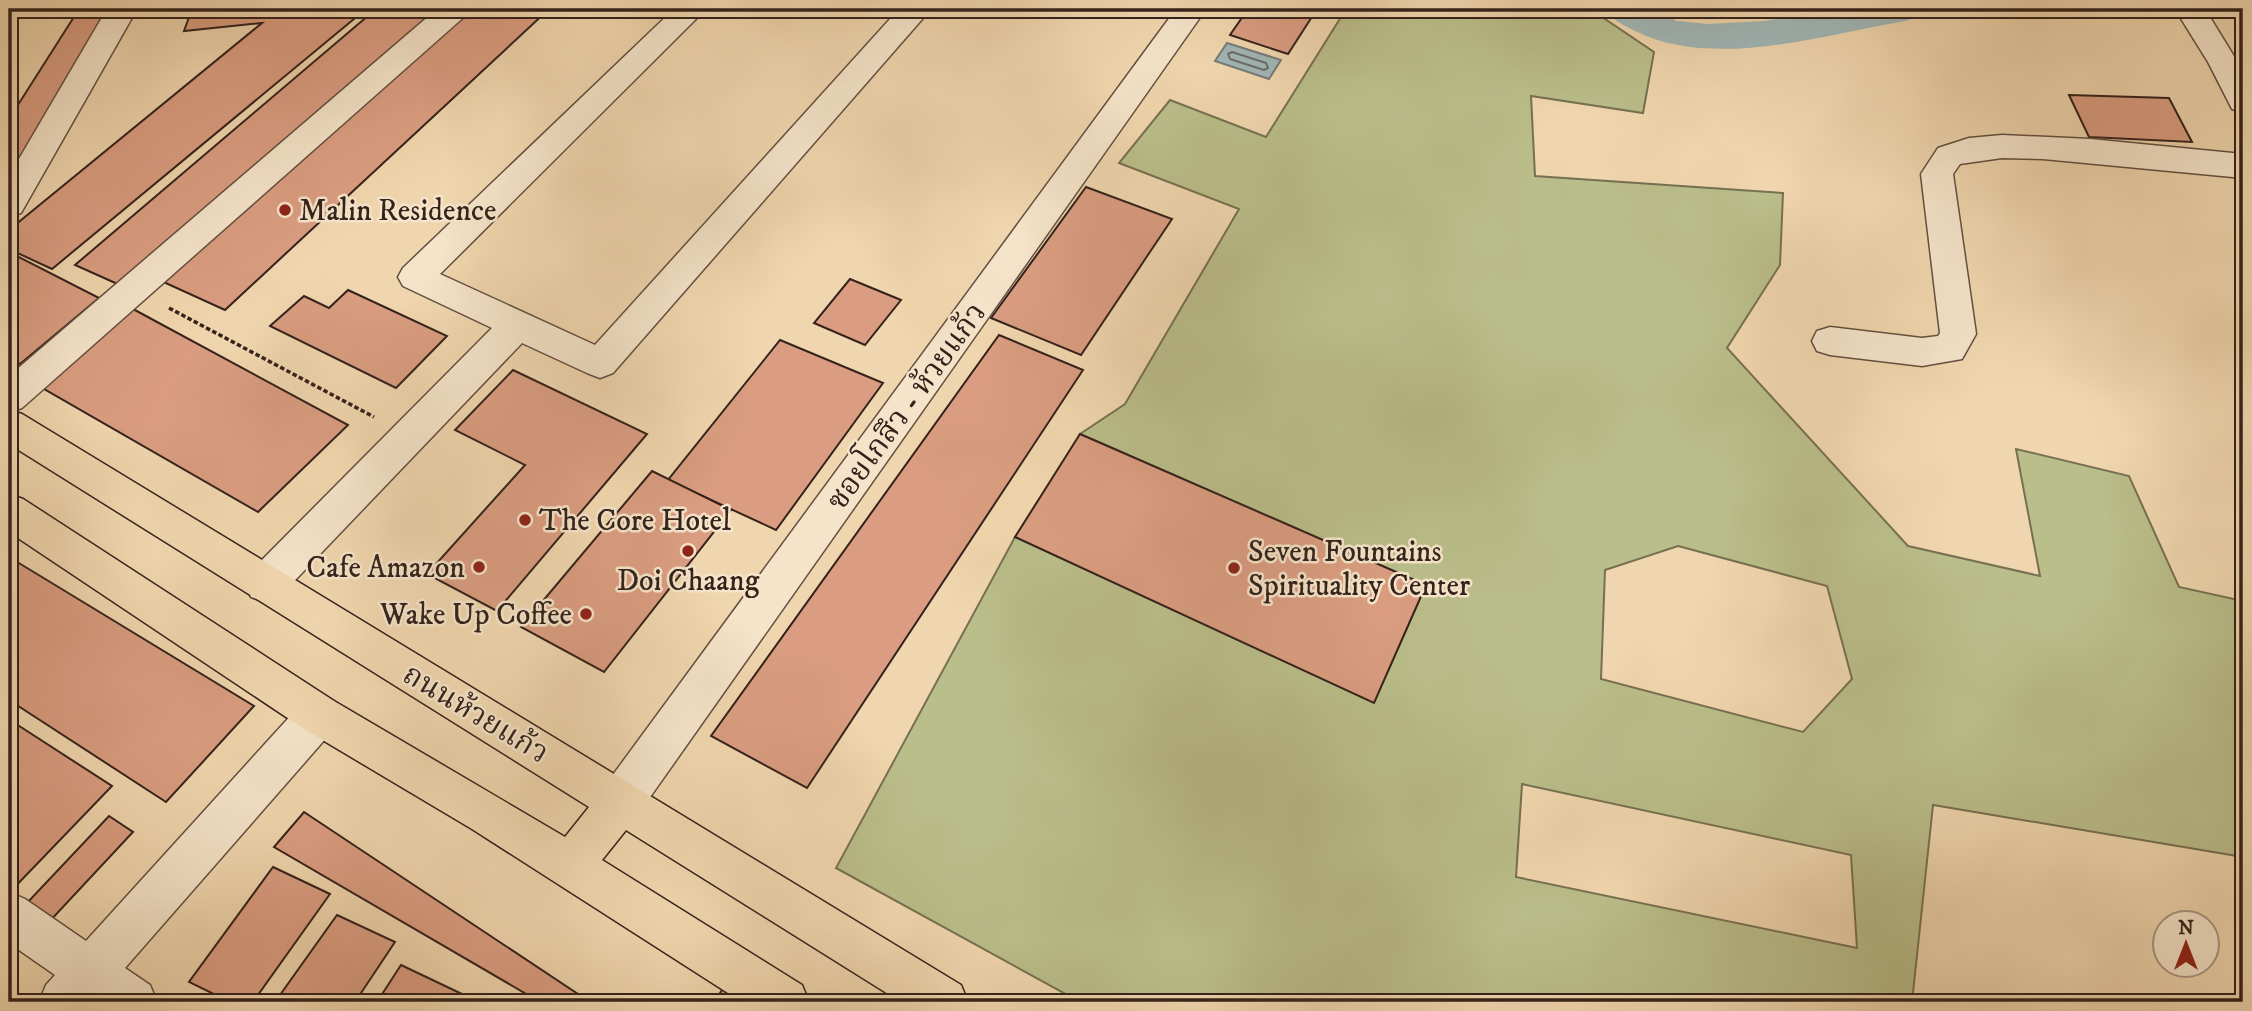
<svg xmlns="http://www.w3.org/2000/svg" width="2252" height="1011" viewBox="0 0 2252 1011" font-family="'IM FELL DW Pica','Noto Serif Thai',serif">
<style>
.green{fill:#babe8a;stroke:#777052;stroke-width:2;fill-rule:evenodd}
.water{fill:#a0b6b6;stroke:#757b78;stroke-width:2}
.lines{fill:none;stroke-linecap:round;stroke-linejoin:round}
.shore{stroke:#6a6c68;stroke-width:2}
.canal{fill:#a0b6b6;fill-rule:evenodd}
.building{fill:#da9d81;stroke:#34221b;stroke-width:2}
.minor-casing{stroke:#634f40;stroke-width:3}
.major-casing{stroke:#34221b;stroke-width:3}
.path{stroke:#34221b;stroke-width:3.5;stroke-dasharray:4.5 2.5;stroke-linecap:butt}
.minor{fill:#f5e4ca;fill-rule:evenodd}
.major{fill:#f0d6ae;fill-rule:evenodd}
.poi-dot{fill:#8f2418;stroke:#f5e4ca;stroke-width:2.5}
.labels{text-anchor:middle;stroke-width:5;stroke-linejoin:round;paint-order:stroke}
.poi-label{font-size:30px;fill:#34221b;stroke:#f5e4ca;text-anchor:start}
.street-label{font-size:30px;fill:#34221b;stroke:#f5e4ca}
</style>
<rect width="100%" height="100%" fill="#f0d6ae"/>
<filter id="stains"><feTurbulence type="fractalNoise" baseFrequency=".00286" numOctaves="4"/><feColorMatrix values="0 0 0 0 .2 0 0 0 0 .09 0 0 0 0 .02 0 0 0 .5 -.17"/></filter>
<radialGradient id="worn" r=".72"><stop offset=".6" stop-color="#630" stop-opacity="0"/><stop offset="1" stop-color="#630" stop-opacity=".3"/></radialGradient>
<!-- green -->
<path class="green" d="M1346,9H1590L1654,52L1643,113L1531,96L1535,176L1783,193L1780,265L1727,348L1908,546L2040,576L2016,449L2129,476L2179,587L2243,601V857L1933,805L1912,1002H1080L836,868L1015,537L1374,702L1426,585L1080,434L1125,404L1239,209L1119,163L1170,100L1266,137ZM1678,546L1827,586L1852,679L1803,732L1601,679L1605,570ZM1522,784L1851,855L1857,948L1516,877Z"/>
<!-- water -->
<polygon class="water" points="1227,43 1281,60 1269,79 1215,61"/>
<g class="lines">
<!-- shore -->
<polygon class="shore" points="1232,52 1266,63 1268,68 1264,70 1230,59 1228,54"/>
<!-- canal -->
<path class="canal" d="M1606,9H1649L1677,21L1708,24L1764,21L1841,9H1922L1917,17L1905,21C1823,35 1713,70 1635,31C1623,25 1612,20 1606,9Z"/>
</g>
<!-- building -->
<g class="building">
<polygon points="79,9 115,9 9,179 9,119"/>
<polygon points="192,9 366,9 52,269 9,249 9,230 262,23 184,31"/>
<polygon points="376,9 441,9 122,286 75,265"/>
<polygon points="465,9 548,10 225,310 159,280"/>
<polygon points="1248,9 1317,9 1288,54 1230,35"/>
<polygon points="2069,95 2169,98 2192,142 2089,137"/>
<polygon points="1086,187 1172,219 1081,355 991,318"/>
<polygon points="9,252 99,298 20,364 9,358"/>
<polygon points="850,279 901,300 865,345 814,323"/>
<polygon points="348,290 447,336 396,388 270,326 304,296 329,308"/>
<polygon points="133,309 348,425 258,512 39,386"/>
<polygon points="999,335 1083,370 807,788 711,736"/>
<polygon points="780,340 883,383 776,530 668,480"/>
<polygon points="513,370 647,434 497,611 427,574 525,465 455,430"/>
<polygon points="1080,434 1426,585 1374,703 1015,537"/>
<polygon points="652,471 731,510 604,672 521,627"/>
<polygon points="9,557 254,706 166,802 9,700"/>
<polygon points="10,720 112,786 9,893 9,721"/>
<polygon points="304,812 590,1002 540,1002 274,847"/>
<polygon points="109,816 133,832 49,922 25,905"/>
<polygon points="273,867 330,894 253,1002 230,1002 189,982"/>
<polygon points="337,915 395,942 355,1002 275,1002"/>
<polygon points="401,965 462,994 457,1002 377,1002"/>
<polygon points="726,984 756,1002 714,1002"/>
</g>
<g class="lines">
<defs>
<g id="minor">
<polygon points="107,9 137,9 21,213 9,216 9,176"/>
<polygon points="437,9 470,9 465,16 22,408 9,412 9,376"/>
<polygon points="674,9 706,9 440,274 595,345 899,9 931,9 613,373 600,378 587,373 522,343 279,597 265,602 251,597 245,584 251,571 492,328 403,286 398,277 403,268"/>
<polygon points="1176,9 1206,9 636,817 620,824 604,817 598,802 604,787"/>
<polygon points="2175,9 2205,9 2243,71 2243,112 2232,109 2208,62"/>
<polygon points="2002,135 2090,139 2243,154 2243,178 2043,159 2002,158 1960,164 1953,174 1976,334 1962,359 1922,366 1830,355 1817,351 1812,341 1817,331 1830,327 1922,338 1938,336 1940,333 1921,174 1938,148 1969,138"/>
<polygon points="319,695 334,701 340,715 334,729 125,968 150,985 157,1002 39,1002 46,985 55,975 9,943 9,892 25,899 86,941 304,701"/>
</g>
<polygon id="major" points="9,410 22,414 961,985 968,1002 901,1002 626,830 602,860 802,985 809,1002 742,1002 472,829 304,729 9,532 9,494 23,499 334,701 565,837 589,807 9,444"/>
</defs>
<!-- minor casing -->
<use href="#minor" class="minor-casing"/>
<!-- major casing -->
<use href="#major" class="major-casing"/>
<!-- path -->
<polyline class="path" points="169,308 374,417"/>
<!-- minor -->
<use href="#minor" class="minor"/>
<!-- major -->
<use href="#major" class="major"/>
</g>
<!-- markers -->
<g class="poi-dot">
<circle cx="285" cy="210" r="7"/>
<circle cx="525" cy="520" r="7"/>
<circle cx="688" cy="551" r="7"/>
<circle cx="479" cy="567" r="7"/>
<circle cx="1234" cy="568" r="7"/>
<circle cx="586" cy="614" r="7"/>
</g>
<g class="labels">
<!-- poi labels -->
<g class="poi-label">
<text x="299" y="220">Malin Residence</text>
<text x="539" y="530">The Core Hotel</text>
<text x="1248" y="561">Seven Fountains<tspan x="1248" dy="34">Spirituality Center</tspan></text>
<text x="465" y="577" text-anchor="end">Cafe Amazon</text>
<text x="688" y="590" text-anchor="middle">Doi Chaang</text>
<text x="572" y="624" text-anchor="end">Wake Up Coffee</text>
</g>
<!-- street labels -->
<g class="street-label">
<text transform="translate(906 406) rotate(-54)" y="10">ซอยโกสึว - ห้วยแก้ว</text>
<text transform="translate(476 713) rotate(31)" y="10">ถนนห้วยแก้ว</text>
</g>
</g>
<!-- margin -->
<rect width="2252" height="1011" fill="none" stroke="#f0d6ae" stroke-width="35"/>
<rect x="10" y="10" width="2231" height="990" fill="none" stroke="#34221b" stroke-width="3.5"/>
<rect x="18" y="18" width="2217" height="976" fill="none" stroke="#34221b" stroke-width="2"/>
<!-- north arrow -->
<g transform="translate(2186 944)"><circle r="33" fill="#f5e4ca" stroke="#a89684" stroke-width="2"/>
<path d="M0-5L12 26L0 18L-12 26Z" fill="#8f2418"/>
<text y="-10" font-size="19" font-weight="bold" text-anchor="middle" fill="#34221b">N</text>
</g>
<rect width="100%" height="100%" filter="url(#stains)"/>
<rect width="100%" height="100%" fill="url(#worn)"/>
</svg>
